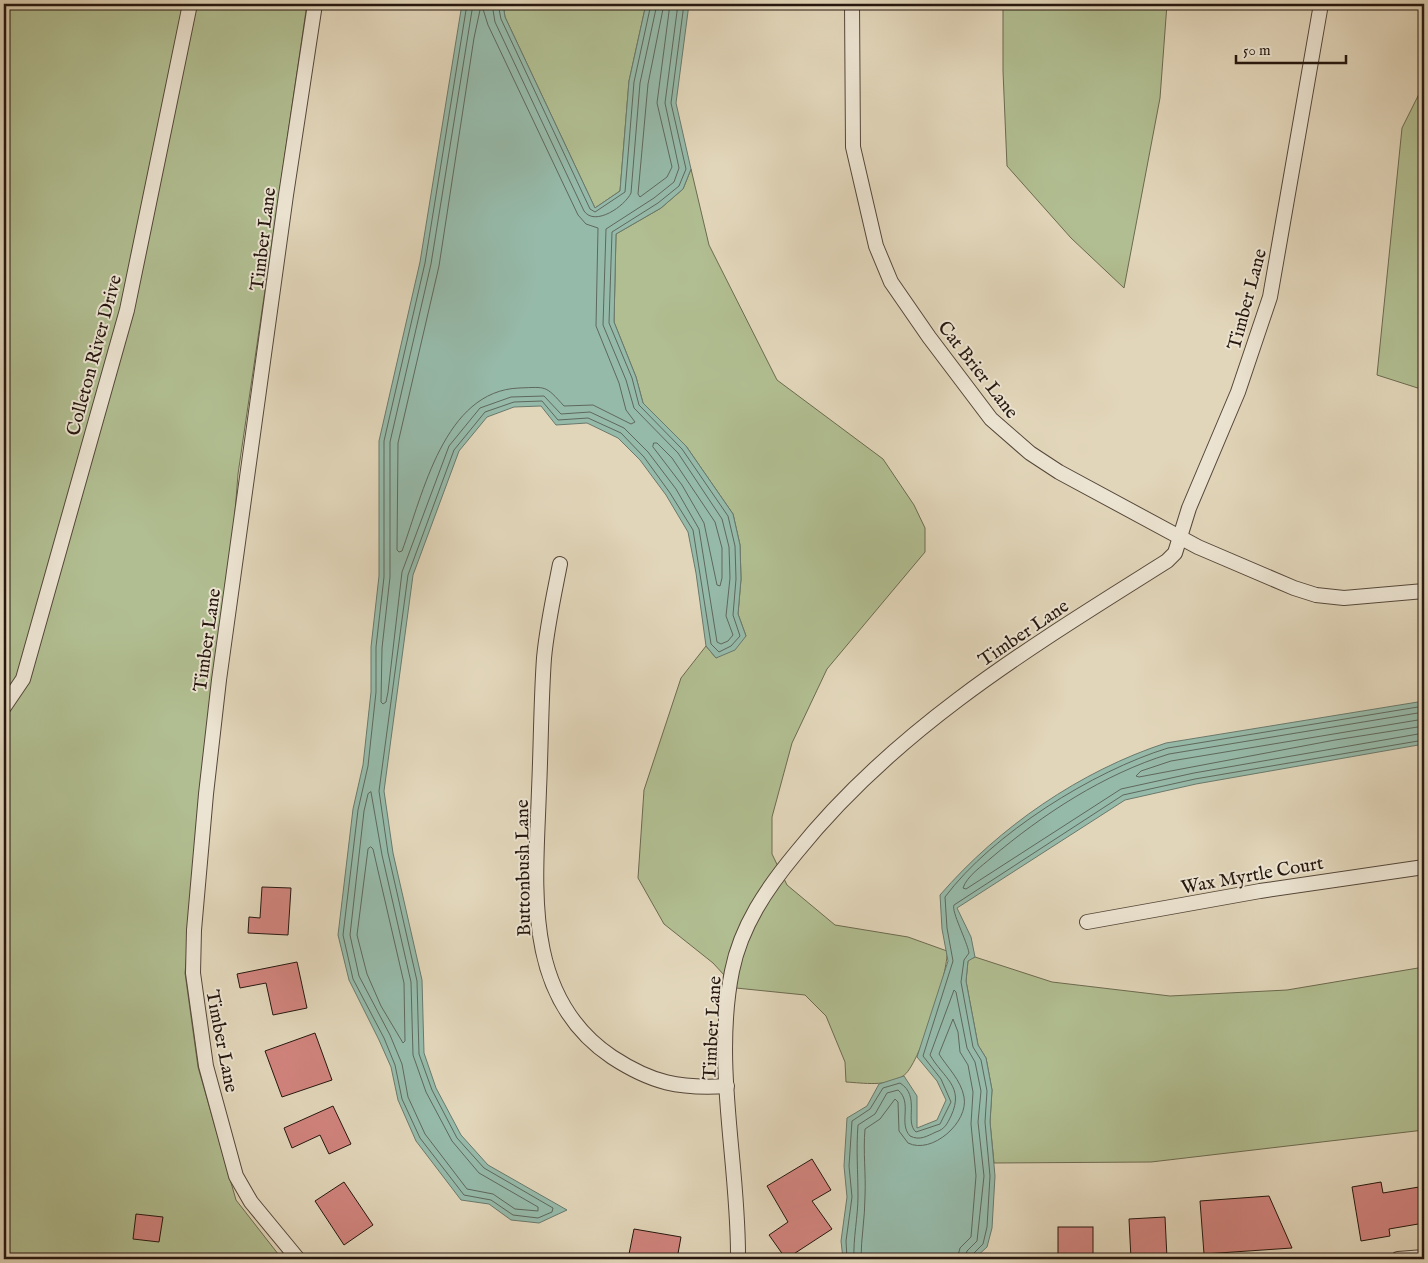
<svg xmlns="http://www.w3.org/2000/svg" width="1428" height="1263" viewBox="0 0 1428 1263" font-family="'IM FELL English',serif">
<style>
.green{fill:#b1be91;stroke:#6c6a50}
.water{fill:#96baaa;stroke:#69796c}
.lines{fill:none;stroke-linecap:round;stroke-linejoin:round}
.shore{stroke:#5e685c;stroke-width:1}
.building{fill:#d1847e;stroke:#26170f}
.minor-casing{stroke:#55473a;stroke-width:16}
.minor{stroke:#ece4d2;stroke-width:14}
.labels{text-anchor:middle;stroke-width:4;stroke-linejoin:round;paint-order:stroke}
.street-label{font-size:19px;fill:#26170f;stroke:#ece4d2}
</style>
<rect width="100%" height="100%" fill="#e2d6ba"/>
<filter id="stains"><feTurbulence type="fractalNoise" baseFrequency=".004" numOctaves="4"/><feColorMatrix values="0 0 0 0 .2 0 0 0 0 .09 0 0 0 0 .02 0 0 0 .5 -.17"/></filter>
<radialGradient id="worn" r=".72"><stop offset=".6" stop-color="#630" stop-opacity="0"/><stop offset="1" stop-color="#630" stop-opacity=".3"/></radialGradient>
<!-- green -->
<g class="green">
<polygon points="4,4 307,4 238,474 234,525 217,645 185,973 198,1067 236,1200 282,1259 4,1259"/>
<polygon points="503,4 646,4 629,81 620,191 595,208 505,17"/>
<polygon points="1003,4 1167,4 1160,98 1124,288 1071,238 1007,166 1003,71"/>
<polygon points="1424,84 1424,390 1377,375 1402,128"/>
<path d="M691,169L709,245L777,380L883,459L914,505L925,528V552L827,669L792,743L772,817V854L787,885L835,925L908,937L947,951C949,970 919,1067 903,1076C886,1087 864,1083 846,1082L845,1062L826,1016L805,995L736,988L713,963L664,924L638,878L644,790L681,678L706,646L716,658L746,636L738,614L741,579L740,545L733,514L686,446L643,403L636,377L614,322L616,234L661,208L683,189Z"/>
<polygon points="975,957 1052,982 1170,996 1287,990 1424,967 1424,1130 1151,1162 994,1163 990,1122 992,1090 986,1058 978,1045 966,981 968,960"/>
</g>
<!-- water -->
<g class="water">
<polygon points="462,4 503,4 505,17 595,208 620,191 629,81 646,4 689,4 676,103 691,169 683,189 661,208 616,234 614,322 636,377 643,403 686,446 733,514 740,545 741,579 738,614 746,636 735,650 716,658 706,646 696,573 688,532 666,495 640,460 618,438 587,423 556,425 541,406 514,407 487,417 459,451 413,575 384,791 393,853 422,980 424,1053 436,1088 461,1135 488,1165 567,1210 539,1223 511,1220 489,1204 461,1200 416,1141 398,1100 391,1067 379,1040 349,980 338,935 353,809 363,765 371,692 371,647 379,576 379,441 420,262"/>
<path d="M1424,701V744L1196,784L1125,800L957,908L971,937L975,957L968,961L966,981L978,1045L986,1058L992,1090L990,1122L995,1176L992,1228L987,1247L974,1259H843L841,1241L847,1197L844,1166L847,1118L867,1106L879,1084L904,1076L917,1096V1128L937,1120L946,1100L937,1081L917,1057L948,961L942,929L940,895C999,827 1080,771 1166,743Z"/>
</g>
<g class="lines">
<!-- shore -->
<g class="shore">
<polyline points="467,4 425,263 384,441 384,577 376,647 376,692 368,766 358,810 343,935 353,979 384,1038 395,1065 402,1099 420,1138 464,1195 491,1200 513,1215 538,1218 552,1212 553,1208 484,1168 457,1138 432,1090 419,1054 417,981 388,853 379,791 408,575 454,450 485,412 514,402 542,401 558,420 588,418 621,433 644,457 670,493 693,530 711,644 719,652 731,646 740,636 733,615 736,579 735,546 728,516 682,449 639,405 632,378 609,323 612,232 658,203 679,186 686,169 671,103 684,4"/>
<polyline points="473,4 431,264 390,442 390,577 382,648 381,702 383,704 386,702 388,692 402,572 449,446 480,408 511,397 544,396 561,414 590,412 624,428 648,452 676,489 699,529 717,642 721,644 728,641 733,635 726,616 730,578 729,547 722,519 678,453 634,408 626,380 603,325 606,229 654,198 674,182 679,168 665,103 678,4"/>
<path d="M492,4L495,22L584,211C595,227 625,206 631,193L640,83L657,4"/>
<polyline points="498,4 501,19 590,209 595,212 625,192 634,82 651,4"/>
<polyline points="664,4 648,84 638,194 640,197 667,177 672,167 657,103 670,4"/>
<path d="M483,9L488,25L578,215L586,224L598,228L596,326L619,383L626,410L635,422L631,424L593,405L564,406C545,385 547,387 519,388C444,391 423,494 402,551L399,552L397,550L398,443L439,266L474,38L480,10Z"/>
<polygon points="654,443 657,443 672,458 715,522 722,548 722,578 720,586 717,585 704,523 682,485 653,447"/>
<path d="M1424,712L1169,754C1104,774 1043,814 991,858C982,866 967,876 963,888L966,889L1121,789L1194,773L1424,733"/>
<polyline points="1424,719 1171,761 1141,771 1136,776 1139,777 1335,740 1424,726"/>
<polygon points="371,792 382,855 411,982 413,1055 426,1092 452,1141 479,1173 538,1207 538,1211 515,1209 493,1194 467,1189 425,1134 408,1097 402,1064 390,1035 359,976 350,935 364,811 368,794"/>
<polygon points="371,847 373,849 404,983 405,1041 403,1043 381,1006 367,974 357,935 368,849"/>
<path d="M847,1259L846,1241L852,1197L849,1166L852,1121L870,1109L883,1088L900,1083C921,1096 904,1122 916,1132L940,1124L951,1102L941,1079L923,1056L953,961L947,928L945,897C992,834 1093,771 1168,748L1424,706"/>
<path d="M854,1259C853,1238 858,1217 858,1196C858,1172 856,1150 858,1125L875,1114L887,1093L898,1090C913,1103 898,1123 910,1136C920,1141 927,1136 936,1132C945,1129 947,1124 951,1116C965,1086 943,1078 930,1055L954,990L956,992L967,1048L975,1062L981,1091L978,1122L984,1176L977,1241L967,1251L965,1259"/>
<path d="M861,1259C861,1238 865,1218 865,1196C866,1174 863,1152 865,1129L880,1119L895,1099L898,1102L899,1131L908,1143C932,1155 969,1122 964,1097C961,1080 947,1067 939,1054L953,1019L958,1032L960,1052L968,1065L973,1092L971,1124L976,1176L971,1237L960,1248L957,1259"/>
<path d="M971,1259L973,1254L983,1244L987,1227L990,1176L985,1122L987,1091L981,1060L973,1047L961,982L964,960L969,953C967,941 951,911 954,905L1123,795L1195,779L1424,740"/>
</g>
</g>
<!-- building -->
<g class="building">
<polygon points="262,887 291,888 288,935 248,933 249,917 260,918"/>
<polygon points="297,962 307,1008 273,1015 266,983 240,988 237,974"/>
<polygon points="315,1033 332,1080 282,1097 265,1051"/>
<polygon points="333,1106 351,1144 329,1154 320,1135 292,1148 284,1128"/>
<polygon points="812,1159 831,1190 812,1201 832,1229 786,1259 769,1235 788,1222 767,1186"/>
<polygon points="344,1182 373,1225 344,1245 315,1201"/>
<polygon points="1381,1182 1383,1193 1419,1187 1424,1223 1389,1229 1390,1236 1361,1241 1352,1187"/>
<polygon points="1269,1196 1292,1248 1204,1254 1200,1201"/>
<polygon points="136,1214 163,1217 159,1242 133,1239"/>
<polygon points="1165,1217 1167,1258 1131,1259 1129,1219"/>
<rect x="1058" y="1227" width="35" height="32"/>
<polygon points="634,1229 681,1237 677,1259 628,1259"/>
</g>
<g class="lines">
<defs>
<g id="minor">
<polyline points="852,4 853,147 876,246 891,282 929,337 991,419 1030,453 1059,472 1198,547 1294,588 1316,595 1344,598 1424,591"/>
<path d="M560,564C554,595 547,626 544,658C541,701 541,746 539,790C536,885 521,996 612,1057C652,1083 679,1089 727,1086"/>
<polyline points="4,707 23,679 127,310 190,4"/>
<polyline points="1087,922 1260,891 1424,867"/>
<polyline points="298,1259 251,1202 236,1176 206,1066 193,973 194,930 206,794 219,680 286,195 315,4"/>
<path d="M738,1259C739,1164 713,1066 732,971C741,926 767,888 796,853C897,727 1032,646 1167,561L1175,553L1189,508L1238,392L1270,297L1321,4"/>
<polyline points="1398,1259 1424,1257"/>
</g>
</defs>
<!-- minor casing -->
<use href="#minor" class="minor-casing"/>
<!-- minor -->
<use href="#minor" class="minor"/>
</g>
<g class="labels">
<!-- street labels -->
<g class="street-label">
<text transform="translate(262 239) rotate(-83)" y="7">Timber Lane</text>
<text transform="translate(1246 299) rotate(-75)" y="7">Timber Lane</text>
<text transform="translate(93 355) rotate(-75)" y="7">Colleton River Drive</text>
<text transform="translate(979 369) rotate(52)" y="7">Cat Brier Lane</text>
<text transform="translate(1023 632) rotate(-34)" y="7">Timber Lane</text>
<text transform="translate(206 640) rotate(-82)" y="7">Timber Lane</text>
<text transform="translate(522 868) rotate(-91)" y="7">Buttonbush Lane</text>
<text transform="translate(1252 874) rotate(-10)" y="7">Wax Myrtle Court</text>
<text transform="translate(711 1028) rotate(-87)" y="7">Timber Lane</text>
<text transform="translate(223 1041) rotate(79)" y="7">Timber Lane</text>
</g>
</g>
<!-- margin -->
<rect width="1428" height="1263" fill="none" stroke="#e2d6ba" stroke-width="20"/>
<rect x="5" y="5" width="1418" height="1253" fill="none" stroke="#26170f" stroke-width="2.5"/>
<rect x="10" y="10" width="1408" height="1243" fill="none" stroke="#26170f"/>
<!-- scale -->
<path d="M1236 55v8h110v-8" fill="none" stroke="#26170f" stroke-width="2.5"/>
<text x="1243" y="55" font-size="15" fill="#26170f" stroke="#ece4d2" stroke-width="4" paint-order="stroke">50 m</text>
<rect width="100%" height="100%" filter="url(#stains)"/>
<rect width="100%" height="100%" fill="url(#worn)"/>
</svg>
